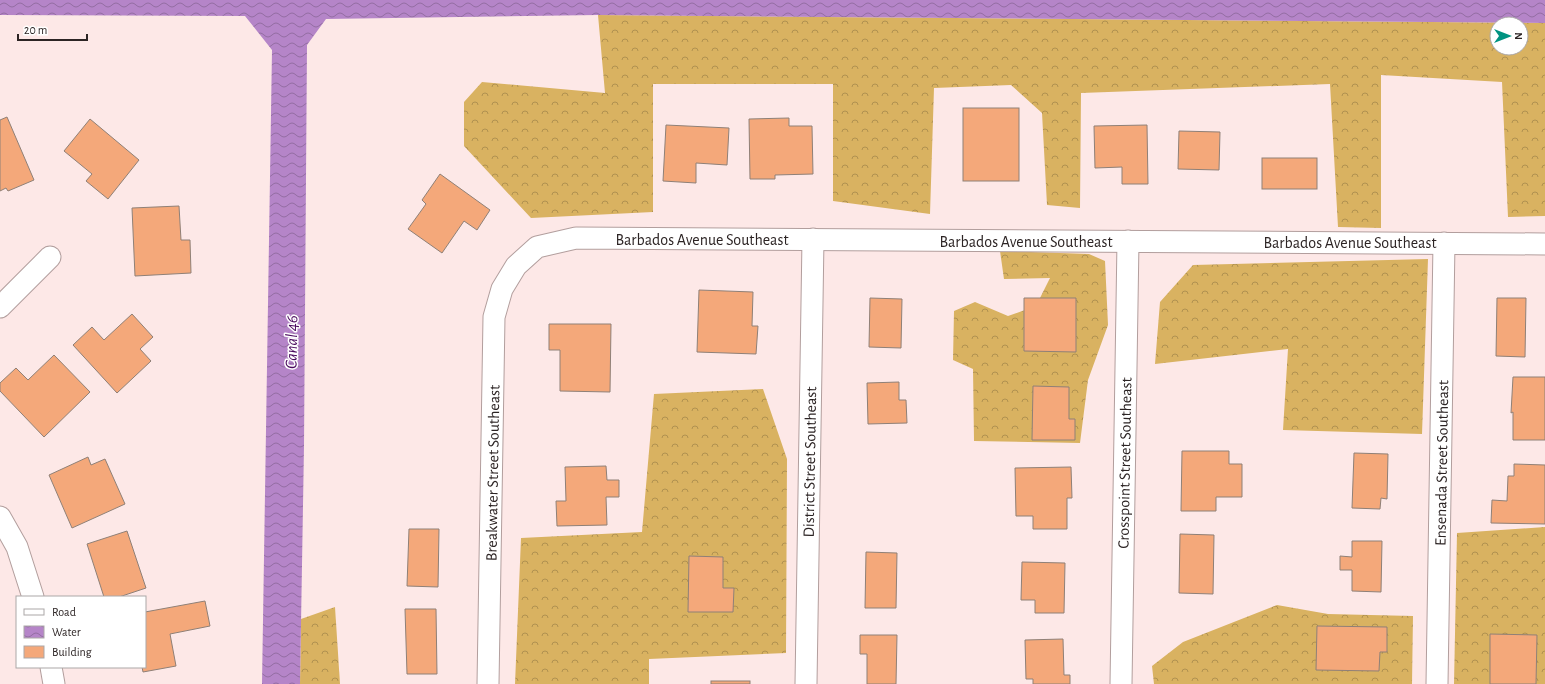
<svg xmlns="http://www.w3.org/2000/svg" width="1545" height="684" viewBox="0 0 1545 684" font-family="'Alegreya Sans',sans-serif">
<style>
.forest{fill:url(#forest-crowns);fill-rule:evenodd}
.water{fill:url(#water-waves)}
.building{fill:#f4a87a;stroke:#8f8077}
.lines{fill:none;stroke-linecap:round;stroke-linejoin:round}
.minor-casing{stroke:#b29e9d;stroke-width:23}
.minor{stroke:#fff;stroke-width:21}
.labels{text-anchor:middle;stroke-width:3;stroke-linejoin:round;paint-order:stroke}
.street-label{font-size:16px;fill:#2c2424;stroke:#fff}
.water-label{font-size:17px;font-style:italic;fill:#48085c;stroke:#fff}
</style>
<defs>
<pattern id="forest-crowns" width="20" height="18" patternUnits="userSpaceOnUse"><rect width="20" height="18" fill="#d9b261"/><path d="M2 6a3 3 0 1 1 6 0M12 15a3 3 0 1 1 6 0" fill="none" stroke="#b09150"/></pattern>
<pattern id="water-waves" width="16" height="10" patternUnits="userSpaceOnUse"><rect width="16" height="10" fill="#b585c8"/><path d="M0 5q4-4 8 0t8 0" fill="none" stroke="#936da2"/></pattern>
</defs>
<rect width="100%" height="100%" fill="#fde8e7"/>
<!-- forest -->
<g class="forest">
<path d="M598,15L1545,23V216L1508,217L1502,82L1381,75V228L1338,227L1330,84L1081,93L1080,208L1047,205L1042,113L1011,85L934,88L930,214L833,201V84H653V212L531,218L464,146V102L482,82L605,93ZM1497,24H1521V48H1497Z"/>
<polygon points="1000,251 1089,254 1105,261 1108,325 1088,380 1080,443 974,441 973,369 953,360 954,311 975,302 1008,316 1036,306 1050,278 1004,279"/>
<polygon points="1428,259 1422,434 1283,430 1288,349 1155,364 1160,302 1193,265"/>
<polygon points="763,389 787,459 786,653 649,659 649,684 515,684 521,538 642,532 654,394"/>
<polygon points="1545,527 1545,684 1454,684 1457,533"/>
<polygon points="1277,605 1328,614 1413,616 1412,684 1154,684 1152,666 1183,642"/>
<polygon points="335,607 340,684 300,684 301,619"/>
</g>
<!-- water -->
<polygon class="water" points="0,0 1545,0 1545,23 598,15 326,19 307,45 304,446 300,684 262,684 272,50 245,16 0,15"/>
<!-- building -->
<g class="building">
<rect x="963" y="108" width="56" height="73"/>
<polygon points="7,117 34,180 8,191 6,188 0,191 0,120"/>
<polygon points="789,118 789,126 812,126 813,174 775,175 775,179 750,179 749,119"/>
<polygon points="90,119 139,160 108,199 86,181 92,174 64,151"/>
<polygon points="666,125 729,128 727,165 696,163 696,183 663,181"/>
<polygon points="1147,125 1148,184 1122,184 1122,167 1095,168 1094,126"/>
<polygon points="1179,131 1220,132 1219,170 1178,169"/>
<rect x="1262" y="158" width="55" height="31"/>
<polygon points="440,174 490,210 477,230 464,221 442,253 408,229 426,204 422,200"/>
<polygon points="179,206 181,240 190,240 191,273 135,276 132,208"/>
<polygon points="699,290 753,292 752,326 758,326 756,354 697,352"/>
<polygon points="870,298 902,299 901,348 869,347"/>
<polygon points="1024,298 1076,298 1076,352 1024,351"/>
<polygon points="1497,298 1526,298 1525,357 1496,356"/>
<polygon points="132,314 153,337 140,349 151,361 117,393 73,345 92,327 104,340"/>
<polygon points="549,324 611,324 610,392 560,391 560,350 549,350"/>
<polygon points="54,355 90,392 44,437 0,391 0,383 16,368 28,380"/>
<polygon points="1513,377 1545,377 1545,440 1513,440 1513,412 1511,413"/>
<polygon points="899,382 899,400 906,400 907,423 868,424 867,383"/>
<polygon points="1033,386 1069,387 1069,419 1075,419 1075,440 1032,440"/>
<polygon points="1182,451 1229,451 1229,464 1242,464 1242,497 1216,497 1216,511 1181,511"/>
<polygon points="1354,453 1388,454 1387,499 1381,498 1380,509 1352,508"/>
<polygon points="88,457 91,465 105,459 125,504 72,528 49,475"/>
<polygon points="1514,464 1545,465 1545,524 1491,523 1492,500 1507,501 1508,476 1514,476"/>
<polygon points="606,466 607,480 619,480 619,497 606,497 607,525 557,526 556,501 566,501 565,467"/>
<polygon points="1071,467 1072,498 1067,498 1067,529 1033,529 1033,516 1016,516 1015,468"/>
<polygon points="409,529 439,529 438,587 407,586"/>
<polygon points="127,531 146,588 119,597 104,597 87,544"/>
<polygon points="1180,534 1214,535 1213,594 1179,593"/>
<polygon points="1352,541 1382,541 1381,592 1352,591 1352,570 1340,570 1340,556 1352,557"/>
<polygon points="866,552 897,553 896,608 865,608"/>
<polygon points="689,556 723,557 723,588 734,588 733,612 688,612"/>
<polygon points="1022,562 1065,563 1064,613 1035,613 1035,600 1021,600"/>
<polygon points="205,601 210,626 170,634 176,666 143,672 142,667 145,667 145,612"/>
<polygon points="405,609 436,609 437,674 407,674"/>
<polygon points="1317,626 1387,627 1387,652 1380,652 1379,671 1316,670"/>
<polygon points="1490,634 1537,635 1536,684 1490,684"/>
<polygon points="860,635 897,635 896,684 867,684 867,654 860,654"/>
<polygon points="1063,639 1064,675 1070,675 1070,684 1033,684 1033,679 1026,679 1025,640"/>
<rect x="711" y="681" width="39" height="3"/>
</g>
<g class="lines">
<defs>
<g id="minor">
<polyline points="0,307 50,257"/>
<polyline points="0,517 17,547 33,597"/>
<polyline points="51,667 54,684"/>
<polyline points="488,684 494,317 502,289 516,266 537,247 576,238 1545,244"/>
<polyline points="806,684 813,239"/>
<polyline points="1121,684 1128,241"/>
<polyline points="1437,684 1444,243"/>
</g>
</defs>
<!-- minor casing -->
<use href="#minor" class="minor-casing"/>
<!-- minor -->
<use href="#minor" class="minor"/>
</g>
<g class="labels">
<!-- street labels -->
<g class="street-label">
<text x="702" y="245">Barbados Avenue Southeast</text>
<text x="1026" y="247">Barbados Avenue Southeast</text>
<text x="1350" y="248">Barbados Avenue Southeast</text>
<text transform="translate(809 462) rotate(-89)" y="6">District Street Southeast</text>
<text transform="translate(1124 463) rotate(-89)" y="6">Crosspoint Street Southeast</text>
<text transform="translate(1441 463) rotate(-89)" y="6">Ensenada Street Southeast</text>
<text transform="translate(492 473) rotate(-89)" y="6">Breakwater Street Southeast</text>
</g>
<!-- water labels -->
<g class="water-label">
<text transform="translate(291 342) rotate(-89)" y="6">Canal 46</text>
</g>
</g>
<!-- legend -->
<rect x="16" y="596" width="130" height="72" fill="#ffffff" stroke="#aba7a7"/>
<rect x="24" y="609" width="20" height="6" fill="#ffffff" stroke="#aba7a7"/>
<text x="52" y="616" font-size="12" fill="#2c2424">Road</text>
<rect x="24" y="626" width="20" height="12" fill="url(#water-waves)" stroke="#aba7a7"/>
<text x="52" y="636" font-size="12" fill="#2c2424">Water</text>
<rect x="24" y="646" width="20" height="12" fill="#f4a87a" stroke="#aba7a7"/>
<text x="52" y="656" font-size="12" fill="#2c2424">Building</text>
<!-- north arrow -->
<g transform="translate(1509 36) rotate(90)"><circle r="19" fill="#ffffff" stroke="#aba7a7"/>
<path d="M0-3L7 15L0 10L-7 15Z" fill="#009381"/>
<text y="-6" font-size="11" font-weight="bold" text-anchor="middle" fill="#2c2424">N</text>
</g>
<!-- scale -->
<path d="M18 34v6h69v-6" fill="none" stroke="#2c2424" stroke-width="2"/>
<text x="24" y="34" font-size="12" fill="#2c2424" stroke="#ffffff" stroke-width="3" paint-order="stroke">20 m</text>
</svg>
